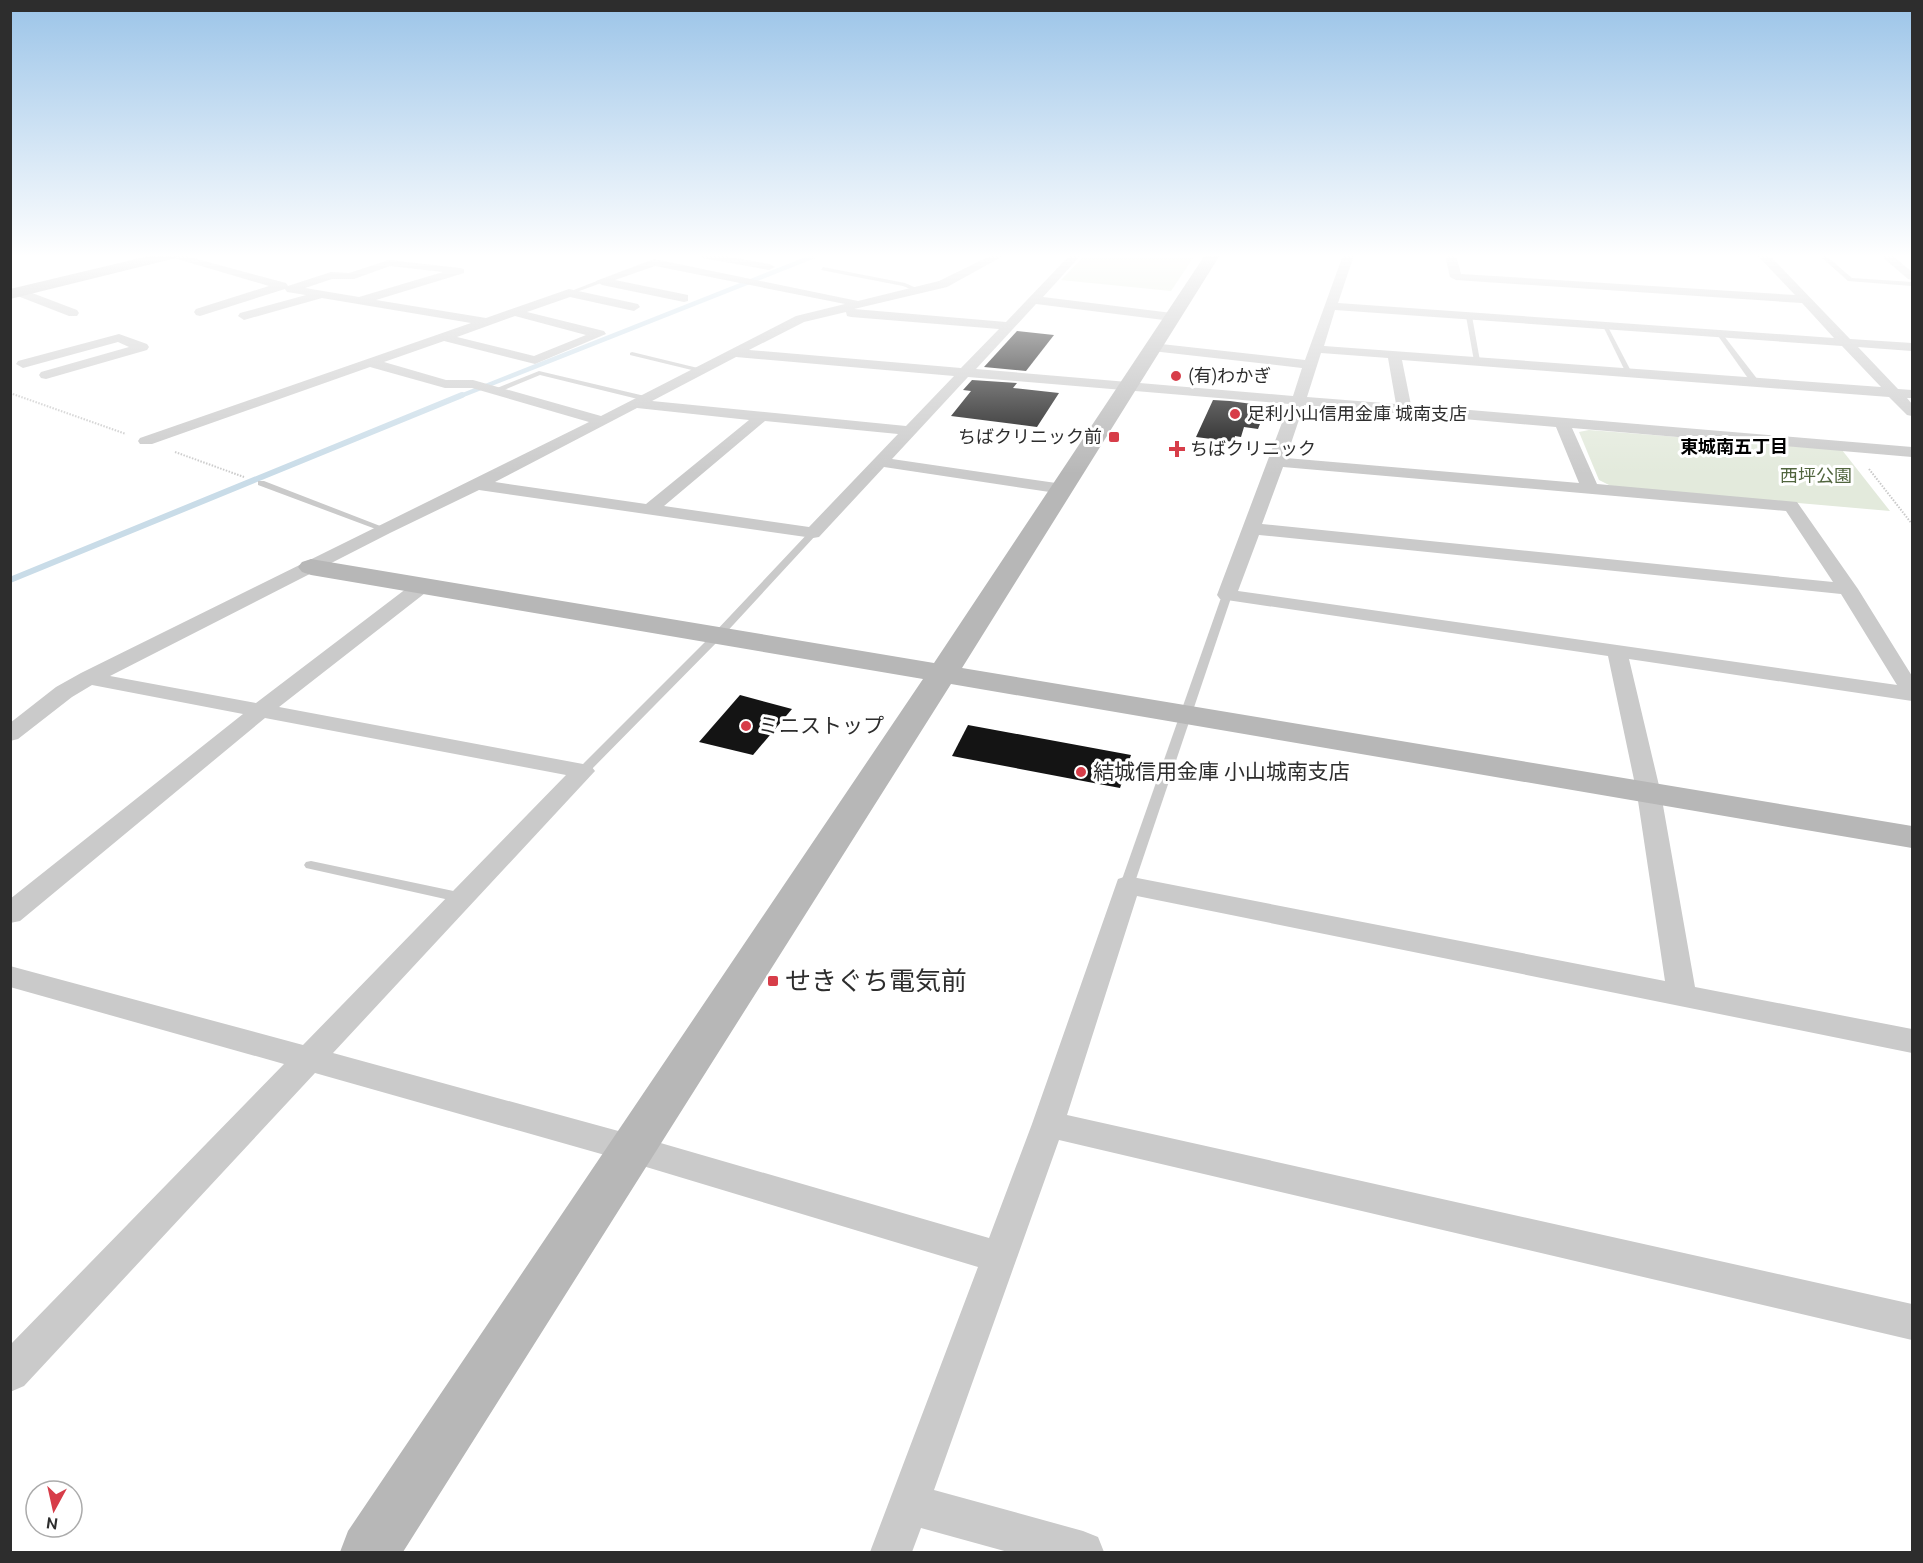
<svg xmlns="http://www.w3.org/2000/svg" width="1923" height="1563" viewBox="0 0 1923 1563" font-family="Ubuntu,'Noto Sans JP',sans-serif">
<style>
.green{fill:#e3eadc}
.lines{fill:none;stroke-linecap:round;stroke-linejoin:round}
.stream-far1{stroke:#c9dce8;stroke-width:4.5}
.stream{stroke:#c9dce8;stroke-width:6}
.building{fill:#141414}
.path{stroke:#cacaca;stroke-width:2;stroke-dasharray:1.5 1.5;stroke-linecap:butt}
.lane{fill:#cacaca;fill-rule:evenodd}
.street{fill:#cacaca;fill-rule:evenodd}
.secondary{fill:#b7b7b7;fill-rule:evenodd}
.poi-dot{fill:#d73d49;stroke:#fff;stroke-width:2}
.labels{text-anchor:middle;stroke-width:6;stroke-linejoin:round;paint-order:stroke}
.far-poi-label{font-size:18px;fill:#2d2d2d;stroke:#fff;text-anchor:start}
.far-neighbourhood-label{font-size:18px;font-weight:bold;fill:#000;stroke:#fff}
.far-park-label{font-size:18px;fill:#51653e;stroke:#fff}
.poi-label{font-size:21px;fill:#2d2d2d;stroke:#fff;text-anchor:start}
.near-poi-label{font-size:26px;fill:#2d2d2d;stroke:#fff;text-anchor:start}
</style>
<rect width="100%" height="100%" fill="#fff"/>
<!-- green -->
<g class="green">
<polygon points="1085,255 1195,255 1171,291 1061,280"/>
<polygon points="1589,430 1842,450 1890,511 1613,487 1599,480 1579,432"/>
</g>
<g class="lines">
<!-- stream-far1 -->
<polyline class="stream-far1" points="458,397 817,255"/>
<!-- stream -->
<polyline class="stream" points="10,580 462,395"/>
</g>
<!-- building -->
<g class="building">
<polygon points="1017,331 1054,335 1026,371 984,367"/>
<polygon points="972,380 1017,383 1013,388 1059,393 1037,427 951,416 971,391 963,390"/>
<polygon points="1213,400 1230,401 1267,406 1258,429 1244,427 1241,437 1235,436 1234,442 1196,437"/>
<polygon points="740,695 792,709 753,755 699,742"/>
<polygon points="968,725 1131,755 1120,788 952,756"/>
</g>
<g class="lines">
<!-- path -->
<g class="path">
<polyline points="10,393 126,434"/>
<polyline points="175,452 244,477"/>
<polyline points="1869,469 1912,524"/>
</g>
<!-- lane -->
<g class="lane">
<polygon points="1819,255 1825,255 1852,278 1912,282 1912,286 1848,281"/>
<polygon points="823,267 905,283 923,291 920,293 903,286 821,270"/>
<polygon points="602,279 604,282 571,294 566,293"/>
<polygon points="1469,314 1472,316 1480,361 1477,363 1474,361 1466,316"/>
<polygon points="1602,324 1607,325 1632,373 1631,374 1626,373"/>
<polygon points="1717,332 1721,332 1758,380 1758,384 1752,384 1716,333"/>
<polygon points="632,352 702,369 703,370 700,372 630,355 630,353"/>
<polygon points="539,371 649,397 650,399 646,401 540,375 499,392 492,390"/>
<polygon points="258,481 264,481 388,529 387,531 381,531 258,485"/>
<polygon points="813,530 816,531 816,535 722,637 587,774 579,774 577,771 579,768 714,633 810,531"/>
<polygon points="1227,592 1232,595 1134,885 1132,888 1122,888 1120,885 1222,595"/>
<polygon points="311,861 463,893 468,895 470,898 468,901 463,903 306,868 304,865 306,862"/>
</g>
<!-- street -->
<g class="street">
<path d="M164,255H182L286,283L288,286L331,272L349,273L389,260L460,268L464,269V273L376,300L486,318L569,289L638,304L640,307L634,311L570,297L527,312L604,331L606,334L535,364L444,341L384,362L446,380H473L601,416L796,316L845,304L655,266L615,280L688,295V301L684,302L602,285L596,281L654,259L858,301L939,281L992,255H1005L947,287L854,309L1006,322L1070,255H1081L1043,297L1172,313L1178,317L1172,321L1036,304L976,369L1293,396L1302,368L1152,351L1145,347L1152,343L1305,360L1343,255H1354L1338,303L1834,338L1802,303L1456,280L1450,277L1445,255H1456L1461,274L1795,295L1757,255H1769L1850,339L1912,343V351L1858,347L1898,389L1912,390V398H1907L1912,404V416L1907,415L1889,397L1402,360L1411,405L1912,447V457L1572,428L1597,484L1797,502L1858,589L1912,676V701L1629,659L1661,794L1695,987L1912,1029V1053L1137,896L1067,1115L1912,1304V1340L1059,1140L934,1490L1083,1531L1098,1537L1104,1552H1008L921,1528L912,1552H870L978,1267L633,1163L315,1073L24,1386L10,1392V1345L284,1064L10,987V966L303,1045L566,775L265,718L20,921L10,923V899L243,714L92,685L72,697L18,739L10,741V723L56,687L81,673L589,422L472,388H445L370,367L152,444H140L138,441L140,438L471,323L322,298L244,320L238,316L240,313L306,295L287,292L285,289L200,316L196,315L194,312L196,309L269,286ZM390,266L443,272L359,297L305,288L332,279H354ZM1335,310L1842,346L1881,387L1324,346ZM846,312L847,316L851,317L999,329L961,368L749,350L804,322ZM515,316L586,335L534,356L457,337ZM1321,353L1388,358L1396,404L1307,397ZM736,357L954,376L906,426L652,401ZM968,377L1289,404L1217,595L1220,599L1608,656L1637,794L1665,981L1127,876L1118,879L1032,1124L989,1238L633,1135L333,1053L595,771L591,766L583,764L279,707L429,590L432,586L429,582H415L256,703L110,676L390,533L479,490L813,538L819,537L884,467L1063,494L1069,493L1071,489L1063,484L892,459ZM1304,405L1556,427L1579,483L1286,458ZM637,408L749,420L646,504L495,482ZM765,421L898,434L809,527L664,506ZM1283,467L1786,511L1833,582L1262,524ZM1259,535L1841,594L1897,685L1238,591Z"/>
<polygon points="696,255 719,255 769,264 775,267 769,270 702,258"/>
<polygon points="1880,255 1892,255 1912,272 1912,280 1908,279"/>
<polygon points="19,288 77,310 79,313 77,316 69,316 15,295 15,289"/>
<polygon points="119,334 147,344 149,347 147,350 46,379 41,378 39,375 41,372 129,347 118,342 23,368 16,364 18,361"/>
</g>
<!-- secondary -->
<g class="secondary">
<polygon points="153,255 179,255 176,258 10,299 10,289"/>
<polygon points="1205,255 1220,255 962,668 1912,826 1912,848 951,684 403,1552 340,1552 348,1531 923,679 311,575 302,572 298,567 302,562 311,559 934,663"/>
</g>
</g>
<!-- sky -->
<linearGradient id="sky" x2="0" y2="1"><stop stop-color="#9bc4e8"/><stop offset="0.54" stop-color="#fff"/><stop offset="1" stop-color="#fff" stop-opacity="0"/></linearGradient>
<rect width="1923" height="474" fill="url(#sky)"/>
<!-- markers -->
<g class="poi-dot">
<circle cx="1176" cy="376" r="6"/>
<circle cx="1235" cy="414" r="6"/>
<rect x="1108" y="431" width="12" height="12" rx="3"/>
<path d="M1174 440h6v6h6v6h-6v6h-6v-6h-6v-6h6z"/>
<circle cx="746" cy="726" r="6"/>
<circle cx="1081" cy="772" r="6"/>
<rect x="767" y="975" width="12" height="12" rx="3"/>
</g>
<g class="labels">
<!-- far-poi labels -->
<g class="far-poi-label">
<text x="1188" y="382">(有)わかぎ</text>
<text x="1247" y="420">足利小山信用金庫 城南支店</text>
<text x="1102" y="443" text-anchor="end">ちばクリニック前</text>
<text x="1190" y="455">ちばクリニック</text>
</g>
<!-- far-neighbourhood labels -->
<g class="far-neighbourhood-label">
<text x="1734" y="453">東城南五丁目</text>
</g>
<!-- far-park labels -->
<g class="far-park-label">
<text x="1816" y="482">西坪公園</text>
</g>
<!-- poi labels -->
<g class="poi-label">
<text x="758" y="733">ミニストップ</text>
<text x="1093" y="779">結城信用金庫 小山城南支店</text>
</g>
<!-- near-poi labels -->
<g class="near-poi-label">
<text x="785" y="990">せきぐち電気前</text>
</g>
</g>
<!-- border -->
<rect width="1923" height="1563" fill="none" stroke="#2d2d2d" stroke-width="24"/>
<!-- north arrow -->
<g transform="translate(54 1509) rotate(188)"><circle r="28" fill="#ffffff" stroke="#ababab" stroke-width="1.5"/>
<path d="M0-4.5L10 22L0 15L-10 22Z" fill="#d73d49"/>
<text y="-9" font-size="16" font-weight="bold" text-anchor="middle" fill="#2d2d2d">N</text>
</g>
</svg>
